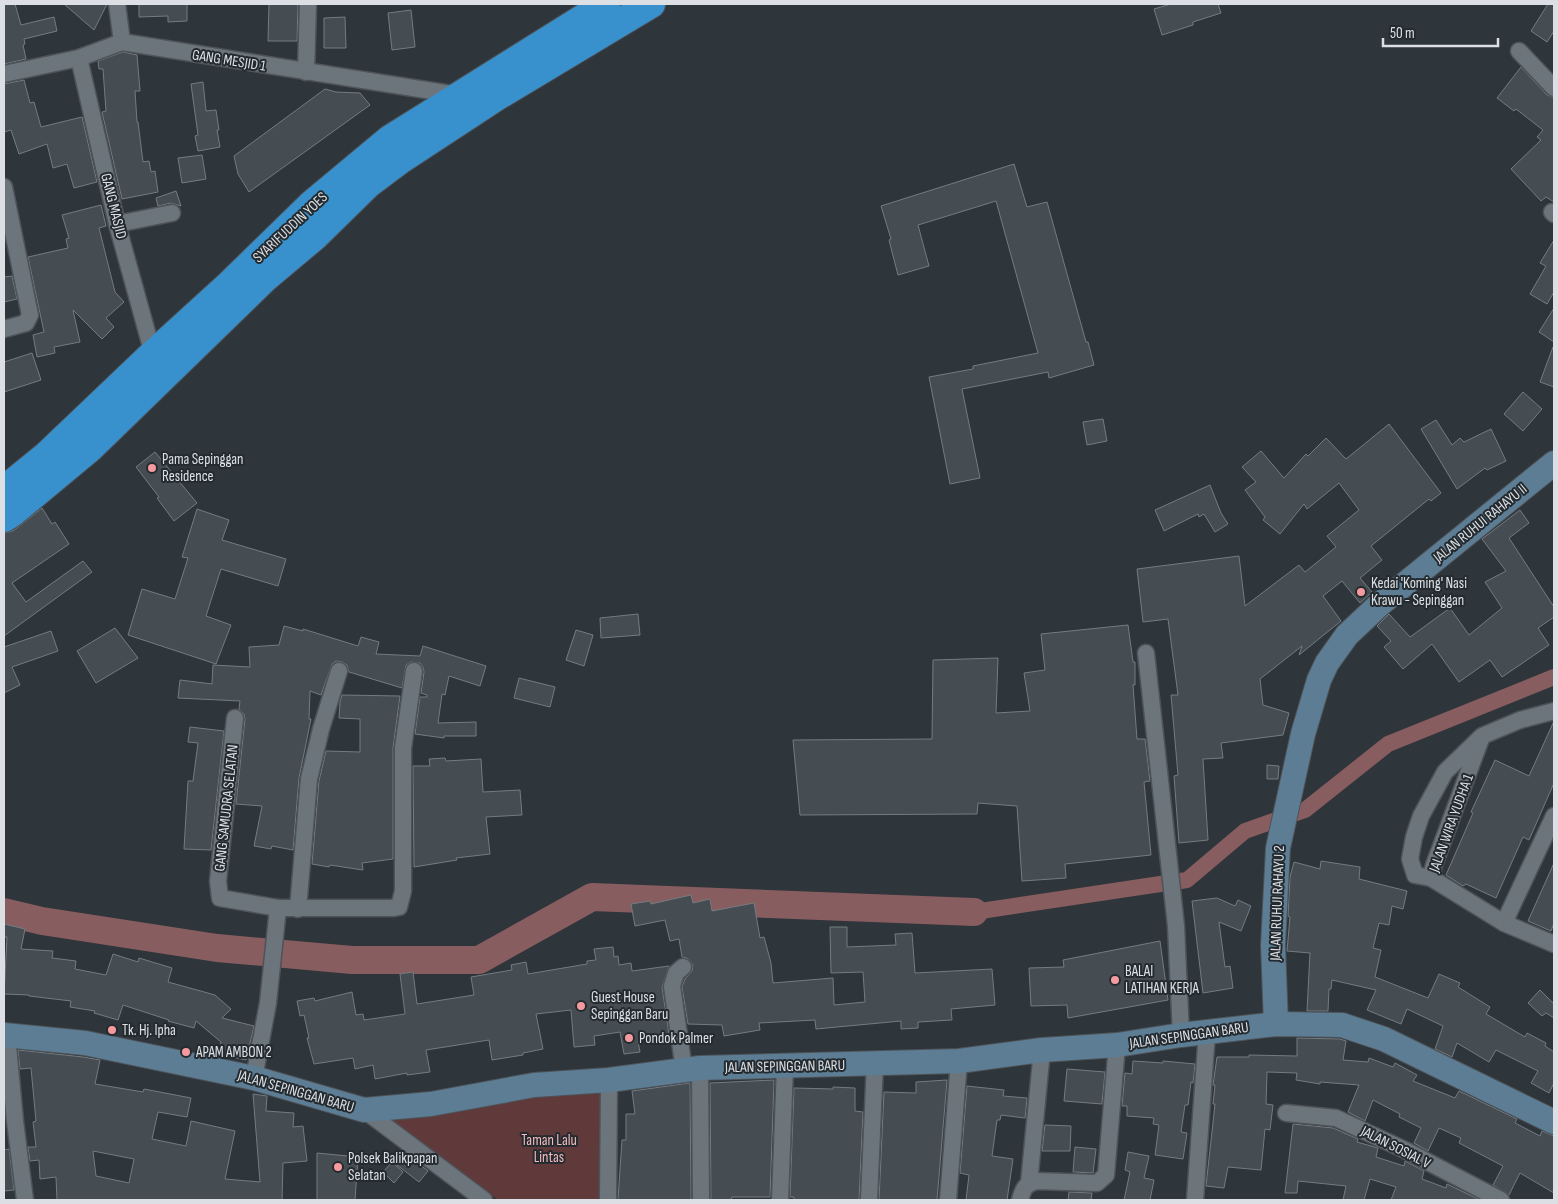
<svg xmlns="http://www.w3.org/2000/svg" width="1558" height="1204" viewBox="0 0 1558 1204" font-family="'Sofia Sans Condensed',sans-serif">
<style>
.green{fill:#603a3b}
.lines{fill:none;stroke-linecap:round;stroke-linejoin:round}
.canal{stroke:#885d5f;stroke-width:16}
.river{stroke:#885d5f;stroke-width:28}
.building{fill:#454d53;stroke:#747c82;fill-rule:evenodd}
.street-casing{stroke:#4d5358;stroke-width:19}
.secondary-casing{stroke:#4d5358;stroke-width:26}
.highway-casing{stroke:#4d5358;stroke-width:30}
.street{stroke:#6d757c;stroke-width:16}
.secondary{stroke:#5d7d94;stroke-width:24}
.highway{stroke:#3891cc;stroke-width:28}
.poi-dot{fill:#f59b9f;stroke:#242b30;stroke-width:2}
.labels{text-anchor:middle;stroke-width:4;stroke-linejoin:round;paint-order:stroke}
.street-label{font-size:15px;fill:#dce0e4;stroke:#242b30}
.poi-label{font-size:15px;fill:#dce0e4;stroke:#242b30;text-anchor:start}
.park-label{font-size:15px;fill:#f6bbbd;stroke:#242b30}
</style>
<rect width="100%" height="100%" fill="#2e353b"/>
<!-- green -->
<polygon class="green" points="602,1088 600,1200 498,1200 386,1118"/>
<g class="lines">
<!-- canal -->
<polyline class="canal" points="974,912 1187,880 1245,831 1305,810 1388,744 1554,677"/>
<!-- river -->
<polyline class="river" points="4,912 42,921 217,948 352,960 479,960 592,897 974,912"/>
</g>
<!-- building -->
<g class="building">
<polygon points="4,4 15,4 21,25 54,17 57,31 24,39 25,44 23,45 26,59 4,64"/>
<polygon points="64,4 107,4 94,30"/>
<polygon points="139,4 187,4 187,21 168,22 168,16 139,17"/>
<polygon points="269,4 298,4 297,41 268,41"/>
<polygon points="1171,4 1218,4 1221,13 1193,22 1193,25 1162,35 1154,9"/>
<polygon points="1548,4 1554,4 1554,31 1547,42 1531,31"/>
<polygon points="411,10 415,47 392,50 388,13"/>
<polygon points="345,17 346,48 324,48 324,18"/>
<polygon points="123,52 137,55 140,91 135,91 137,122 138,122 143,162 149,161 151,172 155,171 158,192 122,199 102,112 106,111 103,69 99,69 98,61"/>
<polygon points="1521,67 1547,95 1554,98 1554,202 1546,197 1541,201 1511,169 1541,140 1537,137 1543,130 1516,109 1514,111 1497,98"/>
<polygon points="24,80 30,103 34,102 41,127 82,117 97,182 74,188 67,164 53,168 47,144 19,154 11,130 4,132 4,84"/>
<polygon points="203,82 206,111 216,110 219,130 217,130 220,147 198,151 195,136 198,135 191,84"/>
<polygon points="325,89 336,92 360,93 370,105 249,192 238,174 234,156"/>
<polygon points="202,155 206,179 182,183 178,158"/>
<polygon points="1014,164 1027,207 1047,202 1086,342 1088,342 1094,365 1049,378 1048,372 962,389 980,478 950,484 929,377 973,369 973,366 1038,353 996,201 918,225 929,266 898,275 889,240 891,239 881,206"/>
<polygon points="176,191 181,206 171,203 158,206 156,198"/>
<polygon points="101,205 106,226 99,228 115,292 124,302 106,318 114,327 102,339 73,310 80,342 54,347 55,353 37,357 33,335 44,332 28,257 68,248 66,239 69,238 62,215"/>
<polygon points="1554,240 1554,292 1547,304 1530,294 1546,266 1540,263"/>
<polygon points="12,276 17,299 4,302 4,277"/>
<polygon points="1554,308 1554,342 1539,332"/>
<polygon points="1553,347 1554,347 1554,387 1540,382"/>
<polygon points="32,353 41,380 4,392 4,362"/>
<polygon points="1523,392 1542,409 1523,431 1504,414"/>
<polygon points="1103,419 1107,441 1087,445 1083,422"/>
<polygon points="1436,420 1452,445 1460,438 1464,442 1491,429 1506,461 1487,470 1485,468 1457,489 1421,429"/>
<polygon points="1389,424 1441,493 1431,501 1429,499 1371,546 1382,560 1360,578 1372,592 1360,603 1342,581 1323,596 1341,621 1299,655 1302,646 1260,679 1263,705 1289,713 1283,735 1221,743 1223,758 1203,759 1208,840 1179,843 1174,776 1178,775 1171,695 1178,695 1168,619 1143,622 1137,569 1239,556 1245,606 1299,565 1305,572 1336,547 1327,536 1359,510 1339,483 1307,509 1304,504 1280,534 1263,520 1265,517 1245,490 1256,482 1242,467 1261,451 1284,478 1306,454 1308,456 1326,438 1346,459"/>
<polygon points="155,452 197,503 174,521 157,498 159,497 136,467"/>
<polygon points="1210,485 1221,513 1228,524 1215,532 1204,514 1199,517 1198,514 1164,531 1155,510"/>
<polygon points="42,508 52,524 55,522 69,544 12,583 26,602 83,561 92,572 4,636 4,533 13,531"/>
<polygon points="197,509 229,520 222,540 286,559 278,586 221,569 206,616 231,625 216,664 128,635 142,589 175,599 188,558 182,557"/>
<polygon points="1520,510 1529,523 1509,538 1554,607 1554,617 1538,628 1549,645 1502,677 1490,660 1459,682 1432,644 1403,669 1384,647 1391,641 1377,626 1389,614 1410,637 1450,608 1469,635 1502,608 1485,582 1506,571 1482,539"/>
<polygon points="638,614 640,635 601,638 600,618"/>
<polygon points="1128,625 1133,662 1135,662 1135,685 1133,685 1137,739 1145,739 1150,781 1144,782 1151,855 1065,864 1066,878 1022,881 1017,806 978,803 977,814 800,815 793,740 932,739 933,660 998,658 996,713 1030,711 1024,673 1045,670 1041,634"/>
<polygon points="284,626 303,631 303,629 358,646 361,637 379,642 376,654 420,656 423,646 486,666 480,686 449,676 445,695 442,694 438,723 476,722 476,736 444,736 444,738 415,734 420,697 427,697 427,695 421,693 424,672 423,667 420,663 411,662 406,665 402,688 349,672 347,665 342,662 336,661 332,664 321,695 310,691 309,719 311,719 299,778 293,850 272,846 271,849 254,846 262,806 236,804 245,719 244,714 239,709 240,701 178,698 180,680 212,684 213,665 250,667 249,647 279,645"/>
<polygon points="115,628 138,658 96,683 77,651"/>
<polygon points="576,630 593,635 584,666 566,660"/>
<polygon points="51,631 58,651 12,667 20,685 4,693 4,647"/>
<polygon points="519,678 555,687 550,707 514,698"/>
<polygon points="342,695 400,696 393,748 393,859 362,863 363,870 330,865 329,867 312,864 319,781 326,751 360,752 360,719 339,718 340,702"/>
<polygon points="1554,721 1554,783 1529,840 1523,837 1496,898 1466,884 1463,886 1446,875 1473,813 1471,812 1495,760 1529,776"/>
<polygon points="190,727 224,731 211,850 184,849 188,781 193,781 198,743 188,742"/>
<polygon points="445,758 446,761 481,759 483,792 520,790 522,815 486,817 490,854 456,858 457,860 414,867 413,766 430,766 429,759"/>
<polygon points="1267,765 1279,766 1278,779 1267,779"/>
<polygon points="1321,861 1360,867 1359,879 1407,891 1403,909 1392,906 1389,925 1379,923 1373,948 1381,950 1375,977 1428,998 1439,974 1460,983 1458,987 1490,1007 1486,1014 1525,1037 1527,1033 1546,1043 1545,1046 1554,1052 1554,1083 1549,1093 1531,1083 1538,1071 1496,1050 1489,1062 1457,1043 1452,1057 1435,1049 1443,1026 1407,1009 1401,1024 1367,1010 1376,990 1332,980 1331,989 1329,989 1328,1011 1307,1011 1310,953 1287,951 1290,917 1288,916 1290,877 1294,862 1320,869"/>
<polygon points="1554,863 1554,923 1551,931 1528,921"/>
<polygon points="691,895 693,903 710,899 712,911 754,903 760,938 764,937 771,963 773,983 833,978 834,1005 865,1002 863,972 831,973 830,927 847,927 847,947 896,945 895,934 912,933 915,973 992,969 995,1005 951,1009 952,1020 918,1022 918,1028 901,1029 901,1021 816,1029 815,1020 759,1023 760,1030 724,1036 722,1025 688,1024 682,987 685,979 692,971 693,965 687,958 682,957 679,939 670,941 665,920 635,926 631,904 650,901 651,904"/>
<polygon points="1217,898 1235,906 1238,900 1251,906 1241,931 1219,922 1225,967 1230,966 1233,988 1203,993 1192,901"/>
<polygon points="4,924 25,929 21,949 53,951 52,958 76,961 75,969 106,975 113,954 138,962 139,958 172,968 168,982 215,995 231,1009 222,1018 254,1026 246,1060 218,1054 221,1042 196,1021 194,1028 168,1021 169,1020 123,1005 118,1020 94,1013 95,1011 70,1007 71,1001 29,996 29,995 4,994 7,937 4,937"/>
<polygon points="1160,941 1168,1000 1068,1018 1067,1005 1031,1006 1029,968 1064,967 1063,960"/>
<polygon points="613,947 614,957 618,956 619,965 631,963 632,971 669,966 662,987 669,1034 638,1041 640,1052 624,1054 620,1032 594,1036 595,1045 574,1047 571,1010 536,1014 543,1049 523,1053 523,1055 492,1060 489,1040 426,1050 430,1072 407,1075 407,1073 375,1079 373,1065 355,1069 353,1058 314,1064 307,1038 309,1038 304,1015 300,1016 297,1001 314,998 315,1001 352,992 356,1015 363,1014 364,1020 405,1014 400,974 413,972 417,1004 474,995 471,977 512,970 511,965 526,962 528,974 587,964 587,961 596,960 594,949"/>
<polygon points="1540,990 1554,1004 1554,1018 1546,1013 1542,1016 1528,1003"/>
<polygon points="1297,1038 1340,1039 1346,1041 1343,1060 1368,1062 1369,1058 1393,1067 1395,1063 1417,1075 1413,1081 1455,1098 1459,1091 1517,1119 1515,1123 1540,1136 1542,1131 1554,1136 1554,1193 1520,1173 1509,1195 1493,1185 1503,1166 1459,1143 1461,1138 1439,1128 1428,1151 1414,1143 1421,1128 1399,1117 1400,1114 1373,1100 1365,1121 1348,1112 1359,1085 1320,1082 1320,1084 1296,1080 1297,1073 1267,1072 1266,1104 1273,1105 1270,1130 1265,1129 1261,1170 1228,1167 1224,1188 1206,1186 1215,1104 1213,1104 1215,1085 1213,1085 1217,1057 1249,1057 1249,1055 1297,1056"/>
<path d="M18,1050L83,1057L100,1060L95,1084L143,1092L144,1089L191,1098L187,1117L158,1112L152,1139L186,1146L191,1121L235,1131L225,1179L260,1182L253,1094L267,1096L266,1111L294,1113L293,1127L303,1126L307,1161L283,1163L282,1200H57L56,1177L40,1179L39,1160L30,1161L28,1147H36L33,1122L36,1121L31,1068L20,1069ZM93,1151L134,1159L129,1183L96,1176Z"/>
<polygon points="1133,1061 1163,1063 1163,1061 1195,1064 1193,1083 1191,1082 1188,1105 1185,1105 1181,1132 1187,1133 1183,1159 1155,1155 1159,1125 1153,1124 1154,1118 1127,1116 1127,1106 1122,1106 1125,1073 1132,1074"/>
<polygon points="1067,1069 1105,1072 1102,1104 1064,1101"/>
<polygon points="774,1080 770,1197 732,1197 731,1200 711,1200 710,1083"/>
<polygon points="947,1080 937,1200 879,1200 884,1092 916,1093 916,1082"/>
<polygon points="690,1083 691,1200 618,1200 622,1140 626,1140 626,1114 635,1114 632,1091"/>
<polygon points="967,1086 1004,1090 1003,1096 1027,1098 1025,1118 1001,1115 1000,1120 997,1120 992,1156 1013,1159 1007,1200 966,1200 969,1175 960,1173"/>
<polygon points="833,1087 855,1088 855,1111 863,1112 859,1200 794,1200 794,1197 790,1197 794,1088 833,1089"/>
<polygon points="1293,1124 1333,1128 1358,1139 1357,1142 1378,1148 1376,1157 1404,1166 1405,1161 1424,1171 1422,1179 1446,1188 1447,1184 1480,1200 1391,1200 1396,1187 1370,1179 1364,1200 1343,1200 1346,1186 1298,1181 1297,1193 1285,1193"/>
<polygon points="1045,1125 1071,1126 1070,1151 1042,1151"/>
<polygon points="1075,1147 1096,1149 1093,1173 1073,1172"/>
<polygon points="9,1149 14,1190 4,1191 4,1150"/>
<polygon points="1128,1152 1149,1156 1144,1178 1154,1180 1150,1200 1124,1200 1130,1172 1125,1170"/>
<polygon points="317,1153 358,1157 355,1200 317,1200"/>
<polygon points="406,1154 428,1171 419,1182 397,1165"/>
<polygon points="392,1162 403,1172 394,1183 383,1172"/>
<polygon points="1069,1192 1092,1193 1091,1200 1068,1200"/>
</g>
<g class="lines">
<defs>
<g id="street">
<polyline points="117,4 122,42"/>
<polyline points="1519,51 1554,88"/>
<polyline points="79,58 117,224 153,354"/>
<polyline points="306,72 308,4"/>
<polyline points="4,74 79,58 122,42 458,95"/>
<polyline points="4,187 30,315 26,323 4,329"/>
<polyline points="1552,212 1554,214"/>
<polyline points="117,224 172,213"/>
<polyline points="1146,653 1176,926 1181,1035"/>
<polyline points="1554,711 1520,720 1482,736 1434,865 1431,878 1504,923 1554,944"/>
<polyline points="235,718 218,881 220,898 278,908 394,908 399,907 403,891 403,748 414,671"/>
<polyline points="1431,878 1415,875 1410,859 1414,837 1421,816 1445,772 1480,738"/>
<polyline points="298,909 309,779 321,729 339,671"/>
<polyline points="1504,923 1554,816"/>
<polyline points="683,967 676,973 672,986 684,1070"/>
<polyline points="7,1035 15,1121 25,1200"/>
<polyline points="700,1068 701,1200"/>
<polyline points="254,1078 268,1003 278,908"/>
<polyline points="364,1110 484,1200"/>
<polyline points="1286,1113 1336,1118 1405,1150 1501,1200"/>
<polyline points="1029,1183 1042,1050"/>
<polyline points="608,1200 609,1080"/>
<polyline points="780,1200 785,1066"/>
<polyline points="869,1200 875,1063"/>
<polyline points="948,1200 959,1061"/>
<path d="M1020,1200C1023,1189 1025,1184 1037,1181L1097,1183L1106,1175L1117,1045"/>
<polyline points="1195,1200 1207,1032"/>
</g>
<g id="secondary">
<polyline points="1276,1024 1273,945 1278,848 1303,734 1319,680 1327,663 1347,635 1379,605 1554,463"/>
<polyline points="4,1035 85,1043 254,1078 364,1110 431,1104 534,1085 609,1080 700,1068 959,1061 1042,1050 1117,1045 1181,1035 1276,1024 1342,1025 1384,1039 1554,1122"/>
</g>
<g id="highway">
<polyline points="4,490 46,456 153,354 230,284 312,204 390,139 606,4"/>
<polyline points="4,518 13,512 90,448 265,278 315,236 368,184 400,160 496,97 651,4"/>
</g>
</defs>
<!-- street casing -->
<use href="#street" class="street-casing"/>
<!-- secondary casing -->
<use href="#secondary" class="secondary-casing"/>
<!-- highway casing -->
<use href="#highway" class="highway-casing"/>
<!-- street -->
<use href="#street" class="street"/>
<!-- secondary -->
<use href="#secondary" class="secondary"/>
<!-- highway -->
<use href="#highway" class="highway"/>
</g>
<!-- markers -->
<g class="poi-dot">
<circle cx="152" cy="468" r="5"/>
<circle cx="1361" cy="592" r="5"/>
<circle cx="1115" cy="980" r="5"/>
<circle cx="581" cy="1006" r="5"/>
<circle cx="112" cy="1030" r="5"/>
<circle cx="629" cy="1038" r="5"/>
<circle cx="186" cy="1052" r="5"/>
<circle cx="338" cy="1167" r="5"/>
</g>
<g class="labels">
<!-- street labels -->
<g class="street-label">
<text transform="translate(229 60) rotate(9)" y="5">GANG MESJID 1</text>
<text transform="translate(114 206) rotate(76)" y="5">GANG MASJID</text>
<text transform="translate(290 227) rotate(-43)" y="5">SYARIFUDDIN YOES</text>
<text transform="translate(1480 523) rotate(-39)" y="5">JALAN RUHUI RAHAYU II</text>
<text transform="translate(226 808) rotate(-84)" y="5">GANG SAMUDRA SELATAN</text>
<text transform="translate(1451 823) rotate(-70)" y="5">JALAN WIRA YUDHA 1</text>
<text transform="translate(1277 903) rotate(-88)" y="5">JALAN RUHUI RAHAYU 2</text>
<text transform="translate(1189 1035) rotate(-8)" y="5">JALAN SEPINGGAN BARU</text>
<text transform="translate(785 1066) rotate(-1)" y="5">JALAN SEPINGGAN BARU</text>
<text transform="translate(296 1091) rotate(16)" y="5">JALAN SEPINGGAN BARU</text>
<text transform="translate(1396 1147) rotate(27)" y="5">JALAN SOSIAL V</text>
</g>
<!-- poi labels -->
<g class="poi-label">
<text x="162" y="464">Pama Sepinggan<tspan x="162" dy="17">Residence</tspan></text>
<text x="1371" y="588">Kedai 'Koming' Nasi<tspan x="1371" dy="17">Krawu - Sepinggan</tspan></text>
<text x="1125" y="976">BALAI<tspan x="1125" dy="17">LATIHAN KERJA</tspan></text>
<text x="591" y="1002">Guest House<tspan x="591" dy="17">Sepinggan Baru</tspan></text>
<text x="122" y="1035">Tk. Hj. Ipha</text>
<text x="639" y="1043">Pondok Palmer</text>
<text x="196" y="1057">APAM AMBON 2</text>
<text x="348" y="1163">Polsek Balikpapan<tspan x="348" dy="17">Selatan</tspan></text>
</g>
<!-- park labels -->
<g class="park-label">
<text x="549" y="1145">Taman Lalu<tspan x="549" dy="17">Lintas</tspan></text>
</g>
</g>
<!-- border -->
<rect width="1558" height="1204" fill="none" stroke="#dce0e4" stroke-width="10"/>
<!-- scale -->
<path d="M1383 38v8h115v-8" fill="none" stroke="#dce0e4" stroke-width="2.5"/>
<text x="1390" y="38" font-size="15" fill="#dce0e4" stroke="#242b30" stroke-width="4" paint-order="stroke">50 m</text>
</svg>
